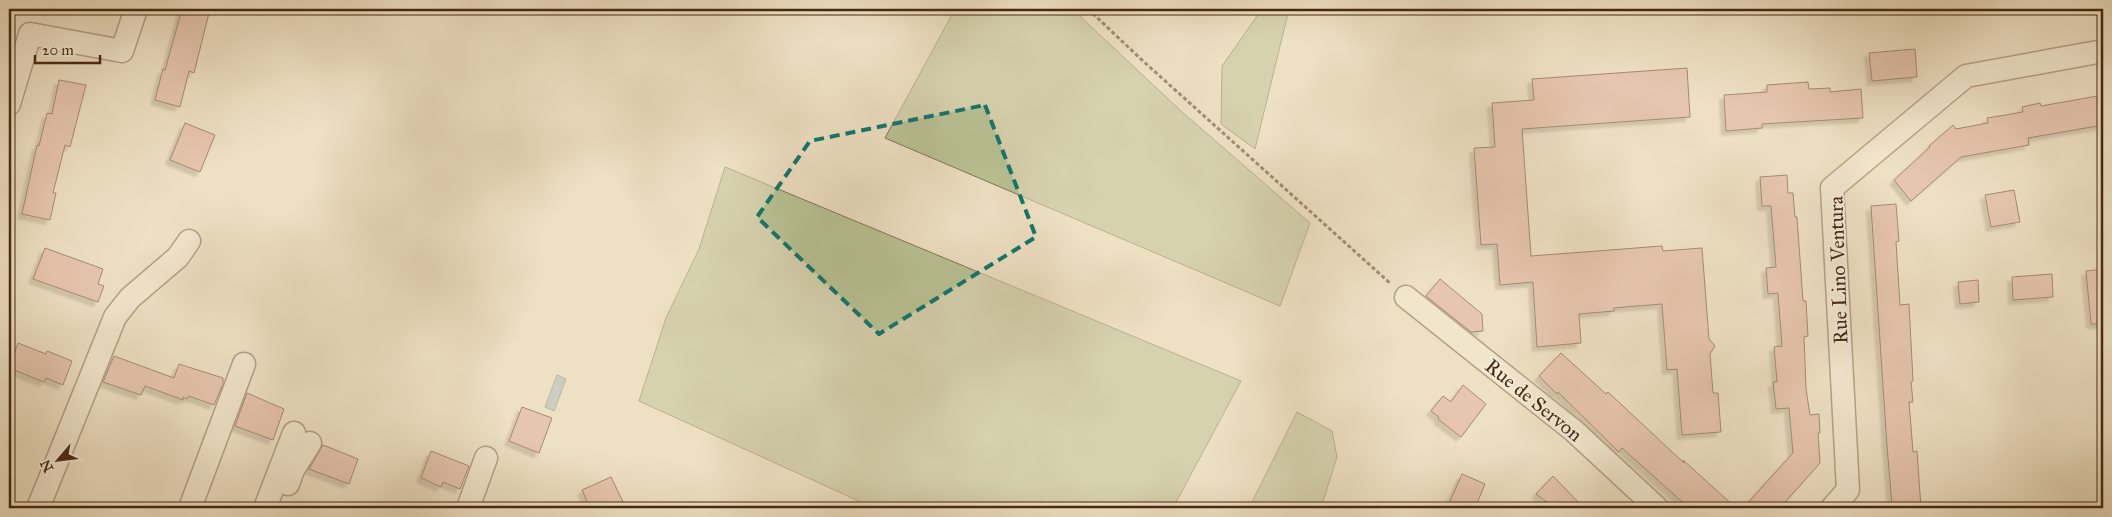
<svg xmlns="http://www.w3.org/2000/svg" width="2112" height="517" viewBox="0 0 2112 517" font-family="'IM FELL Great Primer',serif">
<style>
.green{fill:#b9c294;stroke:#807553}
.water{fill:#9ebabe;stroke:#7c8079}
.building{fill:#dba794;stroke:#482812;filter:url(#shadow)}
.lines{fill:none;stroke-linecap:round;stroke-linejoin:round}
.minor-casing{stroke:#72563e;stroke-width:25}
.path{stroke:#482812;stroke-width:3;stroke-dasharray:4 2.5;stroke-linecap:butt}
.minor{stroke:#f4ebd8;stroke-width:22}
.marked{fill:none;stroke:#0f766e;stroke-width:4;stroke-dasharray:10 6;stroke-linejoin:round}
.labels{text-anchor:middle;stroke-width:4;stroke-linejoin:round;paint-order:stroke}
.street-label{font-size:20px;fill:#482812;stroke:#f4ebd8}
</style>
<defs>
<filter id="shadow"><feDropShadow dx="-4.5" dy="4.5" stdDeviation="1" flood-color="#0004"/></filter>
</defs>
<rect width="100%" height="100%" fill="#eee0c3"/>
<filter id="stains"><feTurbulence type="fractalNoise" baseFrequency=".004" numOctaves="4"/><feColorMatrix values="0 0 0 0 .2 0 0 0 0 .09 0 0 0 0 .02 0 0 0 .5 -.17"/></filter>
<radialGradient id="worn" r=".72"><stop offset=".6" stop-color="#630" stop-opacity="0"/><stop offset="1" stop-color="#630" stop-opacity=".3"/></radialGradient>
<!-- green -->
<g class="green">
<polygon points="955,9 1076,9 1083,19 1181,111 1310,223 1280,306 885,138"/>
<polygon points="1262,9 1289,9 1255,149 1221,124 1222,66"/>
<polygon points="725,167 1241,381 1173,508 874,508 639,401 666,318 699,249"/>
<polygon points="1297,412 1332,431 1337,457 1321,508 1249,508"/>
</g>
<!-- water -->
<polygon class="water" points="557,375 566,379 554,411 545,407"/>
<!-- building -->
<g class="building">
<polygon points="182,9 210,9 194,73 189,71 180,107 155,100 163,69 165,70"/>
<polygon points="1915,49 1917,77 1872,81 1869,53"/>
<polygon points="1687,68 1690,117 1522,129 1531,256 1662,246 1663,251 1702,248 1709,339 1715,346 1710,354 1713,393 1718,393 1721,432 1682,435 1677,369 1667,370 1662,304 1614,308 1614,311 1579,314 1581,343 1537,347 1533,282 1500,285 1497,244 1481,245 1474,148 1495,147 1492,103 1534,100 1532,79"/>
<polygon points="59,80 86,85 70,147 65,145 53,193 56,193 50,220 22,214 37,145 39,146 47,113 52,114"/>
<polygon points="1808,82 1809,89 1830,88 1830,92 1861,89 1863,118 1762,124 1762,128 1726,131 1724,95 1767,92 1767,85"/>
<polygon points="2103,95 2103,125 2028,138 2029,145 1961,157 1911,201 1894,180 1930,147 1929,146 1953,125 1956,129 1988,123 1987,118 2023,112 2022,107 2040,103 2041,106"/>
<polygon points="185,123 215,135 200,172 170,160"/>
<polygon points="1787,175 1788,193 1793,193 1795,217 1797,217 1803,301 1806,301 1808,336 1804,337 1806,389 1810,415 1819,414 1820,433 1818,433 1820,463 1780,508 1743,508 1793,453 1789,408 1776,409 1773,382 1777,382 1774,347 1782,346 1778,293 1768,294 1766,268 1776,267 1771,206 1762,206 1760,177"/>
<polygon points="2014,190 2020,222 1991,227 1985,195"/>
<polygon points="1896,204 1899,241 1896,242 1900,305 1909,304 1913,381 1911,382 1913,402 1909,402 1913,452 1917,451 1921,508 1895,508 1895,505 1892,505 1887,446 1871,206"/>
<polygon points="45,248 103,269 98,284 104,286 98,302 33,279"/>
<polygon points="2103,269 2103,324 2091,324 2086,271"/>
<polygon points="2052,274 2053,297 2013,300 2012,277"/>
<polygon points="1440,279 1482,314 1483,331 1471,332 1426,296"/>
<polygon points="1978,280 1979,302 1960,304 1958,282"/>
<polygon points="18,343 46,354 47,351 72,361 63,385 46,378 44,382 9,368"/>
<polygon points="1561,353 1606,394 1608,392 1684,463 1683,460 1736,508 1689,508 1622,448 1619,452 1558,392 1557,394 1539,376"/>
<polygon points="114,356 174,378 179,364 223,378 223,384 214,405 189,396 187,399 183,397 183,400 145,386 141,395 103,382"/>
<polygon points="1463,385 1486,404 1461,437 1438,419 1439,417 1431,411 1443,396 1451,402"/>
<polygon points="247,393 284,409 273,440 235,426"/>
<polygon points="522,407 552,418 539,453 509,441"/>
<polygon points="323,445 358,459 349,484 309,469"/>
<polygon points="431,451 469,466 460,489 443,482 441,487 421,478"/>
<polygon points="1462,474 1485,484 1475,508 1447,508"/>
<polygon points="1553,476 1584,508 1555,508 1536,494"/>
<polygon points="611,477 626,508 590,508 582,490"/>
</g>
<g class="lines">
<defs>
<g id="minor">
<polyline points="9,104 30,34 122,51 136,9"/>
<polyline points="1406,297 1574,431 1657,508"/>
<polyline points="288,484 293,470 310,443"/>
<polyline points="38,508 115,317 130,298 178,257 189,241"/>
<polyline points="190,508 244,364"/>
<polyline points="265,508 294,433"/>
<polyline points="468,508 486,458"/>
<polyline points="1832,508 1848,490 1832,188 1966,76 2103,51"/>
</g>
</defs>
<!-- minor casing -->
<use href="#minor" class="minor-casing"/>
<!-- path -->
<polyline class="path" points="1088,9 1143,61 1391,284"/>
<!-- minor -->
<use href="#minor" class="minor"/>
</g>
<!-- marked area -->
<path d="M0 0H2112V517H0ZM985,105L1036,237L879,334L757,217L810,141Z" fill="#eee0c3" fill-opacity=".55" fill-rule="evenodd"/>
<path class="marked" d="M985,105L1036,237L879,334L757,217L810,141Z"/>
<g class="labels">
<!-- street labels -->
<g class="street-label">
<text transform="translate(1838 270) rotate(-92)" y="7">Rue Lino Ventura</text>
<text transform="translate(1534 400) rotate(39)" y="7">Rue de Servon</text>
</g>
</g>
<!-- margin -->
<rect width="2112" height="517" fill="none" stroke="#eee0c3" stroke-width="30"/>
<rect x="10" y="10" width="2092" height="497" fill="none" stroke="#482812" stroke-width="2.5"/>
<rect x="15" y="15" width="2082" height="487" fill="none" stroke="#482812"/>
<!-- north arrow -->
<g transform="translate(58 460) rotate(242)" stroke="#f4ebd8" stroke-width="4" paint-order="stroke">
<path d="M0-4L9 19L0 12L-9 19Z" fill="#482812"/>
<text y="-8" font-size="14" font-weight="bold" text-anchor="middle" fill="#482812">N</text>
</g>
<!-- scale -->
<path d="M35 55v8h65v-8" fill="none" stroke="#482812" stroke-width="2.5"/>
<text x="42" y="55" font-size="15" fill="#482812" stroke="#f4ebd8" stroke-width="4" paint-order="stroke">20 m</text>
<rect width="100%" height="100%" filter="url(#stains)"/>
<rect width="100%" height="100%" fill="url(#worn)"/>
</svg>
